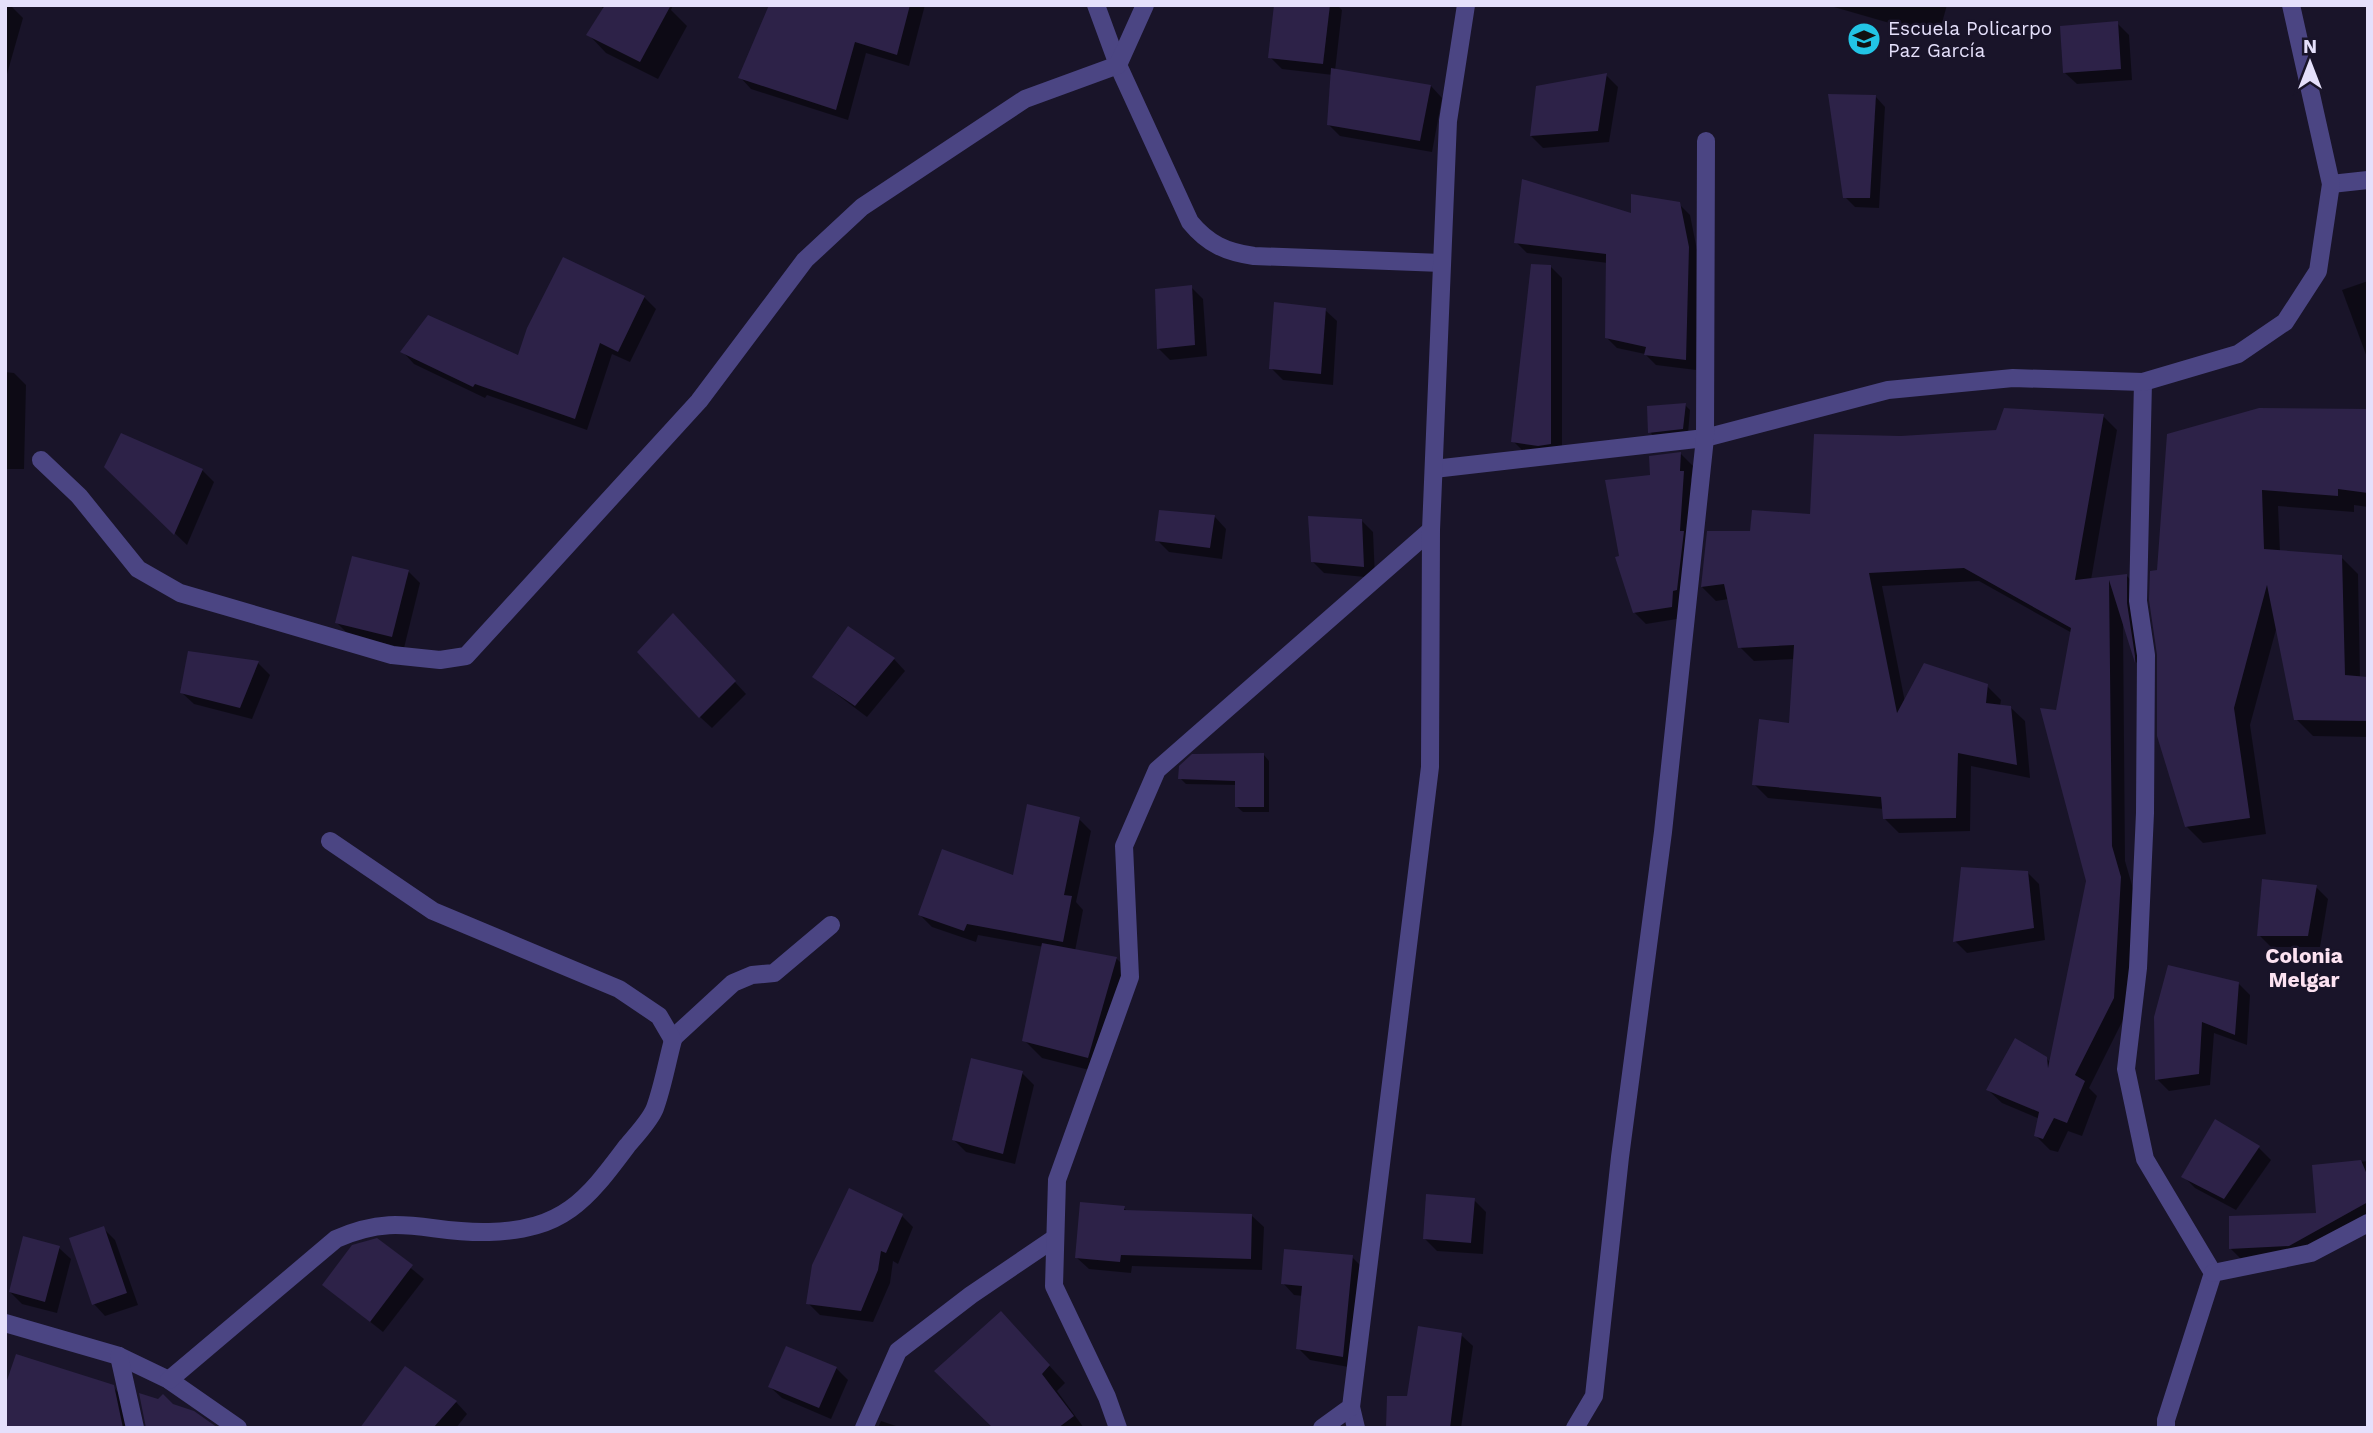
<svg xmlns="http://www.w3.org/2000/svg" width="2373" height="1433" viewBox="0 0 2373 1433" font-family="'Work Sans',sans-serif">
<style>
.shadow{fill:#0007}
.building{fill:#2d2248}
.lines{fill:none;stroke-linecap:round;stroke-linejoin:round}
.minor{stroke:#4b4583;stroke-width:18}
.labels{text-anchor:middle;stroke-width:5;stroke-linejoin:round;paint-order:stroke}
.poi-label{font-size:19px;fill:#e5e0fb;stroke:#191429;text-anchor:start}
.neighbourhood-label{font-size:21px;font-weight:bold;fill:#fce2f1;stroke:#191429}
</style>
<rect width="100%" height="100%" fill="#191429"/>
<!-- shadow -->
<g class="shadow">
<polygon points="5,5 10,5 23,18 5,81"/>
<polygon points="599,5 673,5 671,10 687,26 658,79 606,53 589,35 604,9"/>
<polygon points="794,5 925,5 909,66 866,53 848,120 751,89 740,77"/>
<polygon points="1276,5 1337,5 1342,10 1335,71 1431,86 1442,98 1432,152 1340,136 1328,124 1333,75 1282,69 1270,57"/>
<polygon points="1827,5 1947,5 1938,37"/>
<polygon points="2117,23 2129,35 2132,80 2077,84 2065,73"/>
<polygon points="1606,75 1618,87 1609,142 1543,148 1531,136"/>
<polygon points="1876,97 1885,107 1879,208 1855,207 1845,197"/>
<polygon points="1679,204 1690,215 1699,260 1696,370 1656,365 1645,354 1617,348 1607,338 1608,263 1527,253 1516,242"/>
<polygon points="1550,266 1562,278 1562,455 1525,453 1513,441"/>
<polygon points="2368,281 2368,360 2342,290"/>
<polygon points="1191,287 1203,299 1207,356 1170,360 1158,348"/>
<polygon points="644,297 656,309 630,362 612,354 587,430 487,395 485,398 414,364 403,352 519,357"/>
<polygon points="1325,310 1337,321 1333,385 1283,380 1271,368"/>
<polygon points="5,372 14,373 26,385 24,469 5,469"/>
<polygon points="1685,405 1690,410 1688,434 1655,438 1650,432"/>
<polygon points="2368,411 2368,507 2354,505 2354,512 2278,506 2280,552 2341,557 2358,574 2360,679 2368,679 2368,737 2313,736 2296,719 2277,626 2250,725 2266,834 2203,843 2186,826 2159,572 2169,435"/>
<polygon points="2103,416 2117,430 2091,580 2127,576 2140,590 2147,673 2136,662 2123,622 2125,861 2134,892 2127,1012 2089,1088 2097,1096 2082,1136 2068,1131 2058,1152 2050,1150 2036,1136 2040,1119 2002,1103 1988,1090 2046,1058 2051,1063 2088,881 2057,711 2072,633 1979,581 1882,586 1905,702 1987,686 2001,700 2000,706 2010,707 2025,721 2030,778 1971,766 1970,831 1899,833 1885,819 1884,809 1768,798 1754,784 1791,725 1795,659 1754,661 1740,647 1729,599 1716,601 1702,587 1752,533 1812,516 1902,438 1997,431"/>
<polygon points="1681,454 1693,466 1691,480 1696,484 1683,618 1646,624 1634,612 1621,558 1652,476"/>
<polygon points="106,467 202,470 214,482 187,545"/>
<polygon points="1215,517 1226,529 1222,559 1169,552 1157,540"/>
<polygon points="1361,520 1373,532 1375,578 1324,573 1312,561"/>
<polygon points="408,571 420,583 404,648 349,635 337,623"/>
<polygon points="685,628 746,694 712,728 700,717"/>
<polygon points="189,653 258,663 270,675 252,719 194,704 182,693"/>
<polygon points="894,659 905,671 867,717 814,677"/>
<polygon points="1264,755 1269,761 1269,812 1243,812 1237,807 1237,785 1186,784 1180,778"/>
<polygon points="1079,819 1091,831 1076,902 1083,910 1075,951 1116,958 1134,976 1105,1074 1042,1058 1024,1040 1044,947 978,935 976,942 932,927 920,915 1014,878"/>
<polygon points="2027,872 2039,884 2045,940 1967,953 1955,941"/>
<polygon points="2316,887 2328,899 2320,947 2271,947 2259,935"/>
<polygon points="2238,983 2250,995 2247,1045 2214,1033 2210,1085 2169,1091 2157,1079 2156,1017"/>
<polygon points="1022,1073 1034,1085 1015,1164 966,1152 954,1140"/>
<polygon points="2216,1121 2259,1148 2271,1160 2236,1210 2195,1188 2183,1176"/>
<polygon points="2368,1161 2368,1218 2300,1256 2241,1259 2230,1248 2318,1215 2314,1167"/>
<polygon points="1474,1200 1486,1212 1483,1254 1437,1251 1425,1239"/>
<polygon points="1124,1208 1128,1212 1252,1216 1264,1227 1262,1270 1132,1266 1131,1273 1089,1269 1077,1258"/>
<polygon points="901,1215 913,1227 898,1264 893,1261 890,1283 873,1322 820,1315 808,1303"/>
<polygon points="103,1228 115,1240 138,1305 105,1316 94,1304"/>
<polygon points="377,1240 424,1279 383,1332 324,1285"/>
<polygon points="59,1248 71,1259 57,1313 22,1304 10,1292"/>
<polygon points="1352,1257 1364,1269 1354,1368 1310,1360 1298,1348 1303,1296 1294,1295 1283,1283"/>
<polygon points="1017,1330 1065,1383 1057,1391 1084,1428 994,1428"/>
<polygon points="1461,1335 1473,1346 1461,1428 1388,1428 1408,1398"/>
<polygon points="836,1368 848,1380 831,1419 782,1398 770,1387"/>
<polygon points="405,1369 456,1402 467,1414 456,1428 361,1428"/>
<polygon points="113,1387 131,1405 135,1428 17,1428"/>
<polygon points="881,1421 902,1428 878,1428"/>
</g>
<!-- building -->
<g class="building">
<polygon points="605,5 671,5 640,62 586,35"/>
<polygon points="769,5 910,5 897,55 855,42 836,110 738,78"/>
<polygon points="1274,5 1330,5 1323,64 1268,58"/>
<polygon points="2118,21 2121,69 2063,73 2060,26"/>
<polygon points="1331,68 1431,85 1420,141 1327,125"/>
<polygon points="1607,73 1598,131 1530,136 1536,86"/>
<polygon points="1828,94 1876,95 1870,198 1843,198"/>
<polygon points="1522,179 1631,213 1631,194 1680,202 1689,247 1686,360 1644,355 1646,347 1605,338 1606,254 1514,243"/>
<polygon points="563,257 645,296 618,352 600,343 575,419 475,384 473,387 400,352 428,315 518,355 527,328"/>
<polygon points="1531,264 1551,265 1551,444 1538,446 1511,442"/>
<polygon points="1192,285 1195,345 1157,349 1155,289"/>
<polygon points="1274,302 1326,308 1321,374 1269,369"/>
<polygon points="1686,403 1683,429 1648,433 1647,406"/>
<polygon points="2004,408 2104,414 2075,580 2127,574 2127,603 2135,656 2135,663 2109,580 2112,846 2121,877 2114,998 2075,1075 2085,1081 2067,1123 2054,1118 2043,1139 2034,1136 2039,1112 1986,1090 2015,1038 2047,1057 2048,1068 2086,881 2040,708 2056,710 2071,628 1964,568 1869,573 1897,713 1924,663 1988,684 1986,703 2011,706 2017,765 1958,753 1956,818 1883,819 1881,797 1752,785 1759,719 1789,723 1794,645 1738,648 1724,584 1701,587 1707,531 1750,531 1752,510 1810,514 1814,434 1901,436 1996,430"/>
<polygon points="2259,408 2368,409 2368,493 2338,489 2338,496 2262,490 2264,549 2342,555 2345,675 2368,677 2368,721 2294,720 2267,585 2234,708 2250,818 2185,827 2157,736 2157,655 2149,600 2150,571 2157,570 2167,434"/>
<polygon points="121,433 203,469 174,535 104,467"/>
<polygon points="1681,452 1680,471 1684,471 1680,531 1684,531 1677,590 1673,591 1672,607 1633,613 1615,557 1619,556 1605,480 1650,475 1649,456"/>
<polygon points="1159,510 1215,515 1210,548 1155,541"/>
<polygon points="1308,516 1362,519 1364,567 1311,562"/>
<polygon points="352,556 409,570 392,637 335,623"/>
<polygon points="673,613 736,681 699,718 637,652"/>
<polygon points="848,626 895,658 855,706 812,677"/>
<polygon points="188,651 259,661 240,708 180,693"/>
<polygon points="1264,753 1264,807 1235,807 1235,781 1178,779 1179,766 1192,754"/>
<polygon points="1027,804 1080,817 1064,895 1072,896 1063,942 967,924 964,931 918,915 942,849 1013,875"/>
<polygon points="1961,867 2028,871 2034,928 1953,942"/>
<polygon points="2262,879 2317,885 2308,936 2257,936"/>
<polygon points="1042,943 1117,957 1088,1058 1022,1041"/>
<polygon points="2168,965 2239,982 2235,1035 2202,1022 2199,1074 2155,1080 2154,1017"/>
<polygon points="971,1058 1023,1071 1003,1154 952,1140"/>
<polygon points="2215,1119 2260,1146 2224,1199 2181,1177"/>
<polygon points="2361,1160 2368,1177 2368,1202 2289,1246 2229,1249 2229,1216 2316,1213 2312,1165"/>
<polygon points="849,1188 903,1214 886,1253 881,1251 878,1270 861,1311 806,1304 812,1265"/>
<polygon points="1426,1194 1475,1198 1471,1243 1423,1239"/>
<polygon points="1080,1202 1125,1206 1124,1210 1252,1214 1251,1259 1121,1255 1120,1262 1075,1258"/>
<polygon points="104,1226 127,1293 92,1305 69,1238"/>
<polygon points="23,1236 60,1246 45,1302 9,1292"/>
<polygon points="377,1238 413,1265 370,1322 322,1285 352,1245"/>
<polygon points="1284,1249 1353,1255 1343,1357 1296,1349 1302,1286 1281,1284"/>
<polygon points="1001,1311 1050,1365 1042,1374 1074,1416 1058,1428 993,1428 934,1371"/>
<polygon points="1418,1326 1462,1333 1450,1428 1386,1428 1387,1396 1407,1396"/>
<polygon points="786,1346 837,1367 819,1408 768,1387"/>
<polygon points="16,1354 114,1385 123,1428 5,1428 5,1386"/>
<polygon points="405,1366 457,1401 433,1428 360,1428"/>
<polygon points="139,1393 158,1399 163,1394 173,1404 194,1411 218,1428 146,1428"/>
</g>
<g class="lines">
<!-- minor -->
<g class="minor">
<path d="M1096,5L1118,65L1190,222C1208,244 1226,252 1254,256L1442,263"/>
<polyline points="2331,184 2368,180"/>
<polyline points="2143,382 2138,601 2146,655 2145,813 2138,968 2126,1069 2145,1159 2213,1273 2166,1420 2166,1428"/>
<polyline points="41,460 79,496 138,569 180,593 392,655 440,660 466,656 699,401 805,260 862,207 1025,99 1118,65 1145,5"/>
<polyline points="1434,469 1705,438 1888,390 2013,378 2143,382 2238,354 2285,322 2318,271 2331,184 2291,5"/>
<polyline points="672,1039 733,983 752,975 774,973 831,925"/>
<polyline points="2213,1273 2311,1253 2368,1223"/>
<polyline points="5,1323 119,1356 169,1380 238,1428"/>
<polyline points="119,1356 135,1428"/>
<path d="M169,1380L336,1239C399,1211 427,1234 489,1232C563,1230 586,1201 627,1146C636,1135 650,1121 655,1108C663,1086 667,1062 673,1040L659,1016L619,989L433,911L330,841"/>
<polyline points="1351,1407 1356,1428"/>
<polyline points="864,1428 898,1351 971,1295 1055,1238"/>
<polyline points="1118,1428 1107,1397 1054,1286 1057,1180 1130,977 1124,846 1157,770 1431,530"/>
<polyline points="1322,1428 1351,1407 1430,767 1431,530 1448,121 1466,5"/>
<polyline points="1575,1428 1594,1396 1620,1157 1663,832 1705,438 1706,141"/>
</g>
</g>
<!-- icons -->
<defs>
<symbol id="school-disc" viewBox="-11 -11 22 22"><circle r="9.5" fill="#22c4e5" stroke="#191429"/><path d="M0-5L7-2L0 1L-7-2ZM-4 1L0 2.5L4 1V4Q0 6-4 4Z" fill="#111"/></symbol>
</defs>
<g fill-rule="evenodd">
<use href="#school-disc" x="1845" y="20" width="38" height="38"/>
</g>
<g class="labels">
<!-- poi labels -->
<g class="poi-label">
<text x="1888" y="35">Escuela Policarpo<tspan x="1888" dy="22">Paz García</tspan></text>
</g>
<!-- neighbourhood labels -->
<g class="neighbourhood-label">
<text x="2304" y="963">Colonia<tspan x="2304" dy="24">Melgar</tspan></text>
</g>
</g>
<!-- border -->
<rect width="2373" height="1433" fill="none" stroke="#e5e0fb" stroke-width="14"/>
<!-- north arrow -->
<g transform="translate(2310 63)" stroke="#191429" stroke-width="5" paint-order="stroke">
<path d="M0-5L12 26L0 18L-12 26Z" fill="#e5e0fb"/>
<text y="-10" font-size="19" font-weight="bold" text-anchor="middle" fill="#e5e0fb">N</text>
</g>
</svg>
